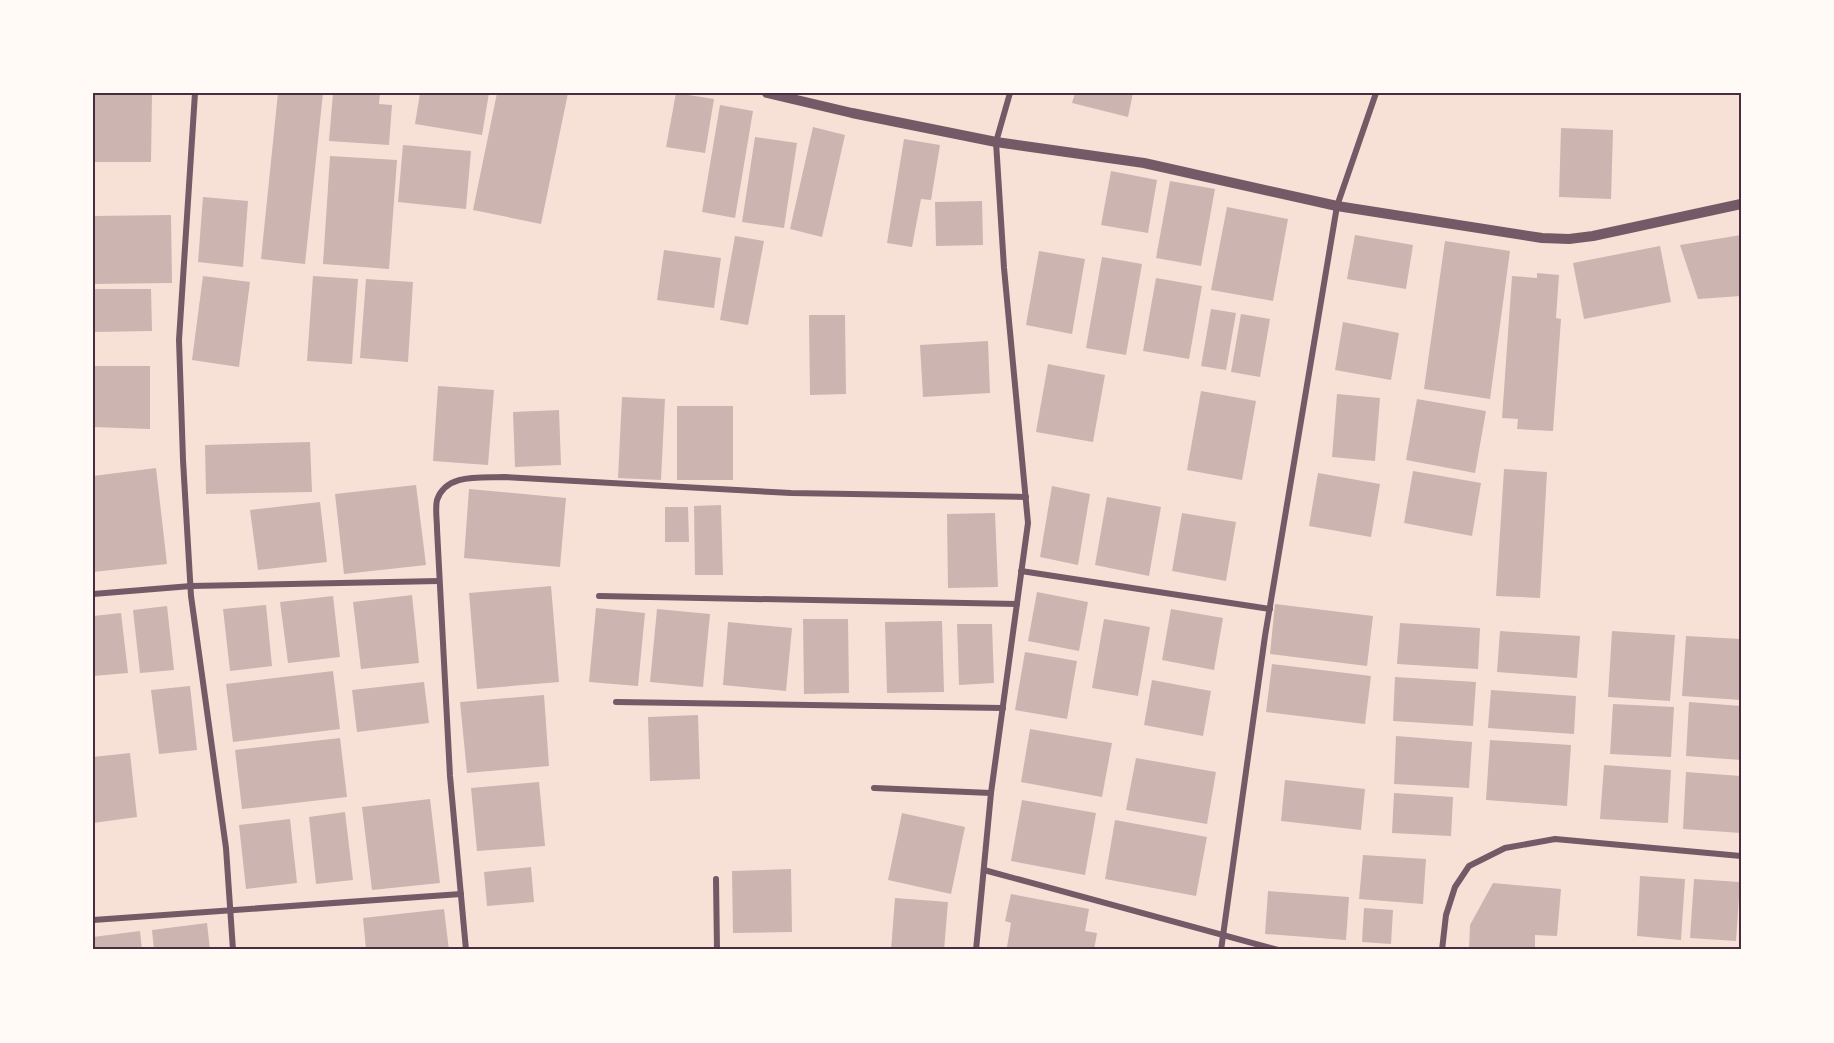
<svg xmlns="http://www.w3.org/2000/svg" width="1834" height="1043" viewBox="0 0 1834 1043" font-family="Poppins,sans-serif">
<style>
.building{fill:#ccb4b1}
.lines{fill:none;stroke-linecap:round;stroke-linejoin:round}
.minor{stroke:#755966;stroke-width:6}
.tertiary{stroke:#755966;stroke-width:10}
.neatline{fill:none;stroke:#4a2c40;stroke-width:2}
</style>
<rect width="100%" height="100%" fill="#f7e1d7"/>
<!-- building -->
<g class="building">
<polygon points="93,93 152,93 151,162 93,162"/>
<polygon points="278,93 323,93 305,264 261,259"/>
<polygon points="333,93 380,93 379,104 392,105 389,145 329,141"/>
<polygon points="420,93 489,93 482,135 415,124"/>
<polygon points="497,93 568,93 541,224 473,210"/>
<polygon points="676,93 714,99 705,153 666,147"/>
<polygon points="1075,93 1133,93 1128,117 1072,103"/>
<polygon points="720,105 753,111 735,218 702,212"/>
<polygon points="813,127 845,135 822,237 790,229"/>
<polygon points="1561,128 1613,130 1611,199 1559,197"/>
<polygon points="755,137 797,143 784,228 742,222"/>
<polygon points="904,139 940,145 931,200 921,199 912,247 887,243"/>
<polygon points="403,145 471,151 466,209 398,202"/>
<polygon points="330,156 397,160 389,269 323,264"/>
<polygon points="1111,171 1157,180 1148,233 1101,225"/>
<polygon points="1170,181 1215,189 1201,266 1156,258"/>
<polygon points="203,197 248,201 243,267 198,262"/>
<polygon points="982,201 983,245 936,246 935,202"/>
<polygon points="1227,207 1288,219 1273,301 1211,290"/>
<polygon points="171,215 172,283 93,284 93,216"/>
<polygon points="1355,235 1413,245 1406,289 1347,279"/>
<polygon points="1741,235 1741,296 1698,299 1680,245"/>
<polygon points="735,236 764,241 748,325 720,320"/>
<polygon points="1445,241 1510,251 1490,399 1424,389"/>
<polygon points="1660,246 1671,302 1584,319 1573,263"/>
<polygon points="664,250 721,258 714,308 657,300"/>
<polygon points="1039,251 1085,259 1072,334 1026,325"/>
<polygon points="1102,257 1142,264 1126,355 1086,348"/>
<polygon points="1537,273 1559,275 1556,318 1561,319 1553,431 1517,429 1518,419 1502,418 1512,276 1537,278"/>
<polygon points="203,276 250,282 239,367 192,360"/>
<polygon points="313,276 358,279 352,364 307,361"/>
<polygon points="1156,278 1202,286 1189,359 1143,351"/>
<polygon points="366,279 413,282 408,362 360,358"/>
<polygon points="93,289 151,289 152,331 93,332"/>
<polygon points="1211,309 1236,313 1226,370 1201,366"/>
<polygon points="1241,314 1270,319 1260,377 1231,372"/>
<polygon points="809,315 845,315 846,394 810,395"/>
<polygon points="1343,322 1399,333 1391,380 1335,370"/>
<polygon points="988,341 990,393 923,397 920,345"/>
<polygon points="1048,364 1105,375 1093,442 1036,432"/>
<polygon points="93,366 150,366 150,429 93,427"/>
<polygon points="438,386 494,390 488,465 433,461"/>
<polygon points="1201,391 1256,401 1242,480 1187,470"/>
<polygon points="1337,394 1380,398 1375,461 1332,457"/>
<polygon points="622,397 665,399 661,480 618,478"/>
<polygon points="1417,399 1486,411 1475,473 1406,460"/>
<rect x="677" y="406" width="56" height="74"/>
<polygon points="559,410 561,465 515,467 513,412"/>
<polygon points="310,442 312,492 206,494 205,445"/>
<polygon points="156,468 167,564 93,572 93,476"/>
<polygon points="1504,469 1547,472 1540,598 1496,596"/>
<polygon points="1413,471 1481,483 1472,536 1404,523"/>
<polygon points="1318,473 1380,484 1371,537 1309,526"/>
<polygon points="416,485 426,565 344,574 335,494"/>
<polygon points="1052,486 1090,494 1078,565 1040,557"/>
<polygon points="469,489 566,498 560,567 464,558"/>
<polygon points="1107,497 1161,507 1149,576 1095,565"/>
<polygon points="320,502 327,562 258,570 250,510"/>
<polygon points="721,505 723,575 695,575 694,506"/>
<polygon points="665,507 688,507 689,542 665,542"/>
<polygon points="995,513 998,587 948,588 947,514"/>
<polygon points="1182,513 1236,522 1226,581 1172,571"/>
<polygon points="551,586 559,682 477,689 469,593"/>
<polygon points="1037,592 1088,602 1079,651 1028,641"/>
<polygon points="412,595 419,663 361,669 353,602"/>
<polygon points="333,596 340,657 288,663 280,602"/>
<polygon points="1275,604 1373,616 1367,666 1270,654"/>
<polygon points="266,605 272,666 230,671 223,609"/>
<polygon points="167,606 174,670 140,673 133,610"/>
<polygon points="596,608 645,613 638,686 589,682"/>
<polygon points="657,609 710,614 703,687 650,682"/>
<polygon points="1171,609 1223,618 1214,670 1162,660"/>
<polygon points="121,613 128,673 93,676 93,616"/>
<polygon points="803,619 848,619 849,693 804,694"/>
<polygon points="1104,619 1150,627 1138,696 1092,688"/>
<polygon points="942,621 944,692 887,693 885,622"/>
<polygon points="728,622 792,628 786,691 723,685"/>
<polygon points="1400,623 1480,628 1478,669 1397,664"/>
<polygon points="957,624 992,624 994,683 959,685"/>
<polygon points="1500,631 1580,636 1577,678 1497,672"/>
<polygon points="1612,631 1675,635 1670,701 1608,697"/>
<polygon points="1686,636 1741,639 1741,700 1682,696"/>
<polygon points="1025,652 1077,661 1067,719 1015,710"/>
<polygon points="1272,664 1371,676 1365,724 1266,712"/>
<polygon points="333,671 340,729 233,742 226,684"/>
<polygon points="1395,677 1476,682 1473,726 1393,721"/>
<polygon points="1152,680 1211,691 1203,736 1144,725"/>
<polygon points="424,682 429,723 357,732 352,690"/>
<polygon points="190,686 197,750 159,754 151,690"/>
<polygon points="1491,690 1576,696 1574,734 1488,728"/>
<polygon points="544,695 549,766 467,773 460,702"/>
<polygon points="1689,702 1741,706 1741,760 1686,756"/>
<polygon points="1613,704 1674,707 1671,757 1610,754"/>
<polygon points="698,715 700,779 650,781 648,717"/>
<polygon points="1030,729 1112,743 1102,797 1021,782"/>
<polygon points="1396,736 1472,742 1469,788 1394,784"/>
<polygon points="340,738 347,797 242,809 235,750"/>
<polygon points="1490,740 1571,745 1567,806 1486,800"/>
<polygon points="130,753 137,817 93,823 93,757"/>
<polygon points="1136,758 1216,772 1207,824 1126,810"/>
<polygon points="1604,765 1671,770 1668,823 1600,819"/>
<polygon points="1686,772 1741,776 1741,833 1683,829"/>
<polygon points="1285,780 1365,789 1361,830 1281,821"/>
<polygon points="539,782 545,846 477,851 471,788"/>
<polygon points="1394,793 1453,797 1451,836 1392,833"/>
<polygon points="430,799 440,883 372,890 362,807"/>
<polygon points="1022,800 1096,813 1085,875 1011,861"/>
<polygon points="345,812 353,880 316,884 309,817"/>
<polygon points="902,813 965,827 951,894 888,880"/>
<polygon points="290,819 297,883 246,889 239,825"/>
<polygon points="1115,820 1207,837 1196,896 1105,879"/>
<polygon points="1363,855 1426,859 1423,904 1359,899"/>
<polygon points="531,867 534,902 487,906 484,872"/>
<polygon points="791,869 792,932 733,933 732,871"/>
<polygon points="1640,876 1685,879 1681,940 1637,936"/>
<polygon points="1694,879 1740,882 1736,941 1690,938"/>
<polygon points="1493,883 1561,889 1557,936 1535,935 1535,950 1469,950 1470,925"/>
<polygon points="1268,891 1349,897 1346,940 1265,934"/>
<polygon points="1011,894 1089,909 1085,931 1097,933 1094,950 1022,950 1007,947 1011,923 1005,921"/>
<polygon points="895,898 948,902 944,950 891,950"/>
<polygon points="1364,908 1393,910 1391,944 1362,942"/>
<polygon points="444,909 449,950 366,950 363,918"/>
<polygon points="207,923 210,950 154,950 152,930"/>
<polygon points="140,931 142,950 93,950 93,937"/>
</g>
<g class="lines">
<!-- minor -->
<g class="minor">
<polyline points="195,93 179,340 183,460 191,596 226,848 233,950"/>
<polyline points="1021,571 1270,609"/>
<polyline points="93,594 191,586 439,581"/>
<polyline points="599,596 1017,604"/>
<polyline points="616,702 1003,708"/>
<polyline points="874,788 991,793"/>
<polyline points="984,870 1278,950"/>
<polyline points="716,879 717,950"/>
<polyline points="93,920 461,894"/>
<path d="M466,950L450,776L437,529C437,520 435,508 437,500C446,473 480,478 504,477L791,493L1026,497"/>
<polyline points="976,950 991,793 1028,523 1004,268 996,142 1010,93"/>
<polyline points="1221,950 1265,636 1337,206 1376,93"/>
<polyline points="1442,950 1446,915 1455,887 1469,866 1505,848 1555,839 1741,856"/>
</g>
<!-- tertiary -->
<polyline class="tertiary" points="767,93 852,113 996,142 1144,163 1337,206 1542,238 1569,239 1593,236 1741,204"/>
</g>
<!-- border -->
<rect width="1834" height="1043" fill="none" stroke="#fffaf5" stroke-width="189"/>
<rect x="94" y="94" width="1646" height="854" class="neatline"/>
</svg>
